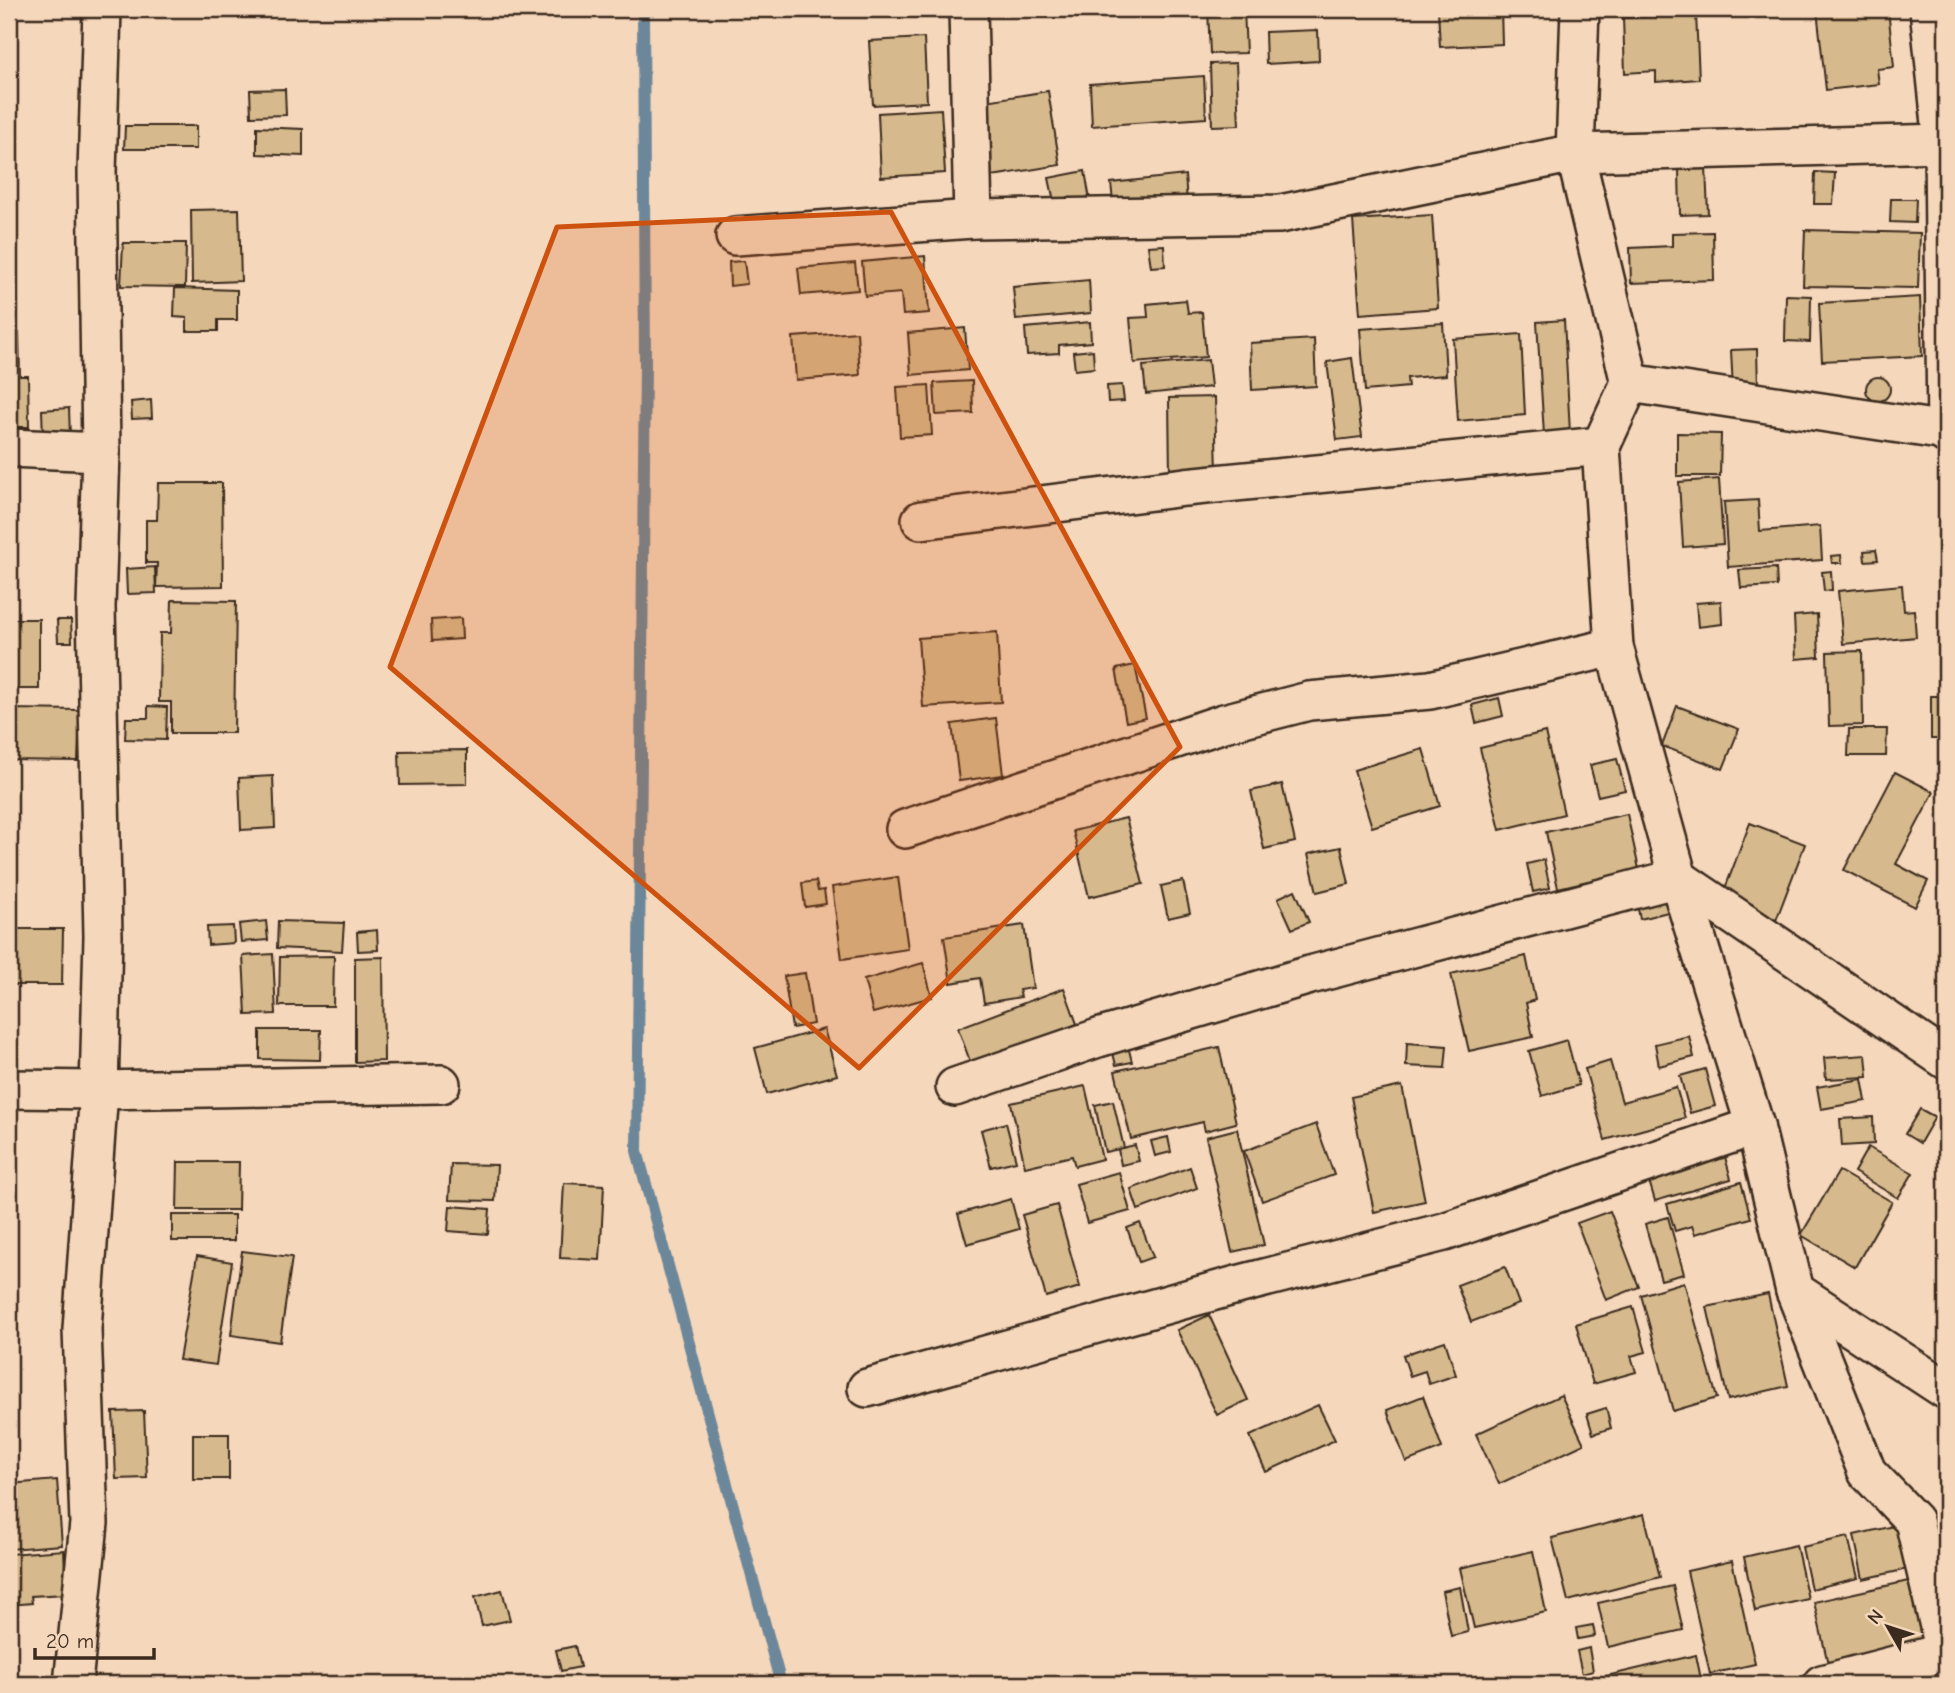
<svg xmlns="http://www.w3.org/2000/svg" width="1955" height="1693" viewBox="0 0 1955 1693" font-family="'Comic Neue',sans-serif">
<style>
.lines{fill:none;stroke-linecap:round;stroke-linejoin:round}
.stream{stroke:#6c879a;stroke-width:12}
.building{fill:#d6ba8d;stroke:#3b2a1e;stroke-width:2}
.street-casing{stroke:#3b2a1e;stroke-width:42}
.street{stroke:#f5d7bb;stroke-width:37}
.marked{fill:#ce520f;fill-opacity:0.2;stroke:#ce520f;stroke-width:5;stroke-linejoin:round}
</style>
<rect width="100%" height="100%" fill="#f5d7bb"/>
<filter id="ink" filterUnits="userSpaceOnUse"><feTurbulence type="fractalNoise" baseFrequency=".0143" numOctaves="2"/><feDisplacementMap in="SourceGraphic" scale="14" xChannelSelector="R" yChannelSelector="G"/><feConvolveMatrix kernelMatrix="1 2 1 2 8 2 1 2 1" color-interpolation-filters="sRGB"/></filter>
<g filter="url(#ink)">
<g class="lines">
<!-- stream -->
<polyline class="stream" points="643,9 645,365 637,1151 781,1684"/>
</g>
<!-- building -->
<g class="building">
<polygon points="1208,9 1244,9 1246,53 1210,54"/>
<polygon points="1438,9 1501,9 1502,44 1440,47"/>
<polygon points="1888,9 1894,67 1877,69 1879,84 1826,90 1817,10"/>
<polygon points="1696,14 1699,79 1656,82 1656,71 1625,73 1623,18"/>
<polygon points="1318,30 1319,61 1266,64 1265,32"/>
<polygon points="924,38 927,102 873,105 869,41"/>
<polygon points="1236,63 1239,125 1212,126 1210,64"/>
<polygon points="1204,76 1206,118 1092,126 1090,84"/>
<polygon points="285,89 286,115 251,116 250,90"/>
<polygon points="1048,91 1060,165 992,176 980,102"/>
<polygon points="941,109 945,173 881,177 878,113"/>
<polygon points="125,126 196,126 196,149 124,149"/>
<polygon points="257,127 303,129 303,156 257,154"/>
<polygon points="1706,167 1708,214 1680,215 1679,169"/>
<polygon points="1085,171 1090,200 1055,206 1049,178"/>
<polygon points="1815,172 1835,173 1833,204 1814,204"/>
<polygon points="1185,175 1187,202 1114,210 1111,183"/>
<polygon points="1891,199 1916,199 1915,223 1890,222"/>
<polygon points="239,209 241,281 192,283 191,210"/>
<polygon points="1432,215 1438,308 1360,314 1353,220"/>
<polygon points="1805,230 1920,233 1918,288 1803,286"/>
<polygon points="1713,232 1714,280 1631,283 1630,248 1672,246 1672,233"/>
<polygon points="123,243 186,243 185,287 121,286"/>
<polygon points="1164,245 1165,266 1151,267 1148,246"/>
<polygon points="925,256 929,313 903,315 901,293 865,296 862,262"/>
<polygon points="744,261 747,284 730,286 729,262"/>
<polygon points="855,263 858,290 801,295 798,268"/>
<polygon points="1089,280 1091,313 1016,320 1013,287"/>
<polygon points="175,288 237,290 237,320 218,320 218,331 187,331 187,318 174,317"/>
<polygon points="1786,295 1811,296 1810,342 1785,341"/>
<polygon points="1920,297 1922,356 1822,361 1819,303"/>
<polygon points="1186,300 1188,313 1202,312 1206,357 1134,363 1130,318 1148,317 1147,304"/>
<polygon points="1564,320 1570,433 1544,435 1537,322"/>
<polygon points="1090,322 1091,342 1059,345 1059,353 1027,355 1025,328"/>
<polygon points="1443,323 1446,375 1407,378 1408,387 1365,391 1360,329"/>
<polygon points="965,328 968,370 911,375 908,333"/>
<polygon points="857,332 860,375 796,380 793,337"/>
<polygon points="9,333 19,333 20,376 28,376 29,427 9,427"/>
<polygon points="1521,334 1525,415 1458,421 1453,339"/>
<polygon points="1314,339 1316,386 1252,390 1250,343"/>
<polygon points="1757,349 1758,389 1733,390 1731,350"/>
<polygon points="1093,350 1094,368 1075,370 1073,352"/>
<polygon points="1352,358 1362,437 1337,440 1327,362"/>
<polygon points="1208,360 1211,387 1146,394 1143,366"/>
<circle cx="1878" cy="389" r="12"/>
<polygon points="972,381 973,413 936,415 934,383"/>
<polygon points="929,385 932,435 900,437 897,387"/>
<polygon points="1122,385 1124,401 1108,402 1107,386"/>
<polygon points="1215,397 1217,473 1170,474 1169,398"/>
<polygon points="151,400 152,418 132,419 131,402"/>
<polygon points="69,408 70,437 43,438 42,410"/>
<polygon points="1677,433 1721,434 1720,476 1677,476"/>
<polygon points="1719,479 1723,544 1683,547 1679,482"/>
<polygon points="158,483 222,483 223,586 156,587 157,563 146,563 146,520 157,520"/>
<polygon points="1758,500 1760,531 1820,526 1822,560 1728,567 1724,502"/>
<polygon points="1876,550 1878,560 1865,561 1864,551"/>
<polygon points="1841,555 1842,563 1832,563 1831,556"/>
<polygon points="155,567 156,593 127,594 126,569"/>
<polygon points="1776,568 1777,586 1741,588 1739,570"/>
<polygon points="1831,571 1832,590 1824,591 1822,572"/>
<polygon points="1902,585 1904,611 1914,610 1916,637 1843,644 1838,591"/>
<polygon points="172,600 236,601 234,733 171,733 171,702 159,702 160,633 171,633"/>
<polygon points="1721,601 1722,624 1698,627 1696,603"/>
<polygon points="1817,614 1819,657 1796,659 1794,616"/>
<polygon points="461,618 462,639 432,641 431,620"/>
<rect x="9" y="619" width="30" height="70"/>
<polygon points="57,620 71,620 72,642 58,642"/>
<polygon points="997,632 1001,702 923,707 918,638"/>
<polygon points="1862,651 1863,725 1829,726 1827,652"/>
<polygon points="1135,665 1146,718 1126,722 1116,669"/>
<rect x="1931" y="696" width="15" height="43"/>
<polygon points="1499,698 1503,716 1476,723 1472,705"/>
<polygon points="148,706 167,707 166,740 125,739 126,718 148,718"/>
<polygon points="1677,706 1739,729 1723,769 1662,746"/>
<polygon points="9,709 80,710 78,761 9,760"/>
<polygon points="996,718 1003,775 959,781 952,724"/>
<polygon points="1849,729 1887,729 1886,756 1848,756"/>
<polygon points="1545,732 1564,814 1500,830 1480,748"/>
<polygon points="1423,749 1440,806 1372,827 1354,770"/>
<polygon points="467,750 467,784 400,785 399,751"/>
<polygon points="1617,759 1625,790 1598,796 1590,765"/>
<polygon points="1895,772 1934,792 1896,864 1928,881 1915,907 1844,870"/>
<polygon points="273,776 275,828 241,830 239,778"/>
<polygon points="1282,784 1295,842 1264,849 1251,791"/>
<polygon points="1627,814 1639,869 1558,888 1546,832"/>
<polygon points="1126,818 1143,884 1089,897 1073,831"/>
<polygon points="1750,823 1805,844 1775,923 1720,902"/>
<polygon points="1341,847 1349,884 1317,892 1308,854"/>
<polygon points="1544,860 1550,888 1533,892 1527,864"/>
<polygon points="898,877 908,949 842,959 832,887"/>
<polygon points="816,881 818,891 824,890 826,904 805,907 802,883"/>
<polygon points="1183,881 1190,913 1168,918 1161,886"/>
<polygon points="1295,890 1309,922 1292,929 1278,898"/>
<polygon points="1665,898 1668,912 1640,919 1637,904"/>
<polygon points="266,921 268,940 241,942 239,924"/>
<polygon points="278,921 344,923 342,951 277,948"/>
<polygon points="1024,925 1033,988 1019,990 1021,997 984,1003 980,978 951,983 944,937"/>
<polygon points="233,926 234,943 208,945 207,927"/>
<polygon points="9,929 63,929 62,985 9,985"/>
<polygon points="377,930 378,950 358,951 357,932"/>
<polygon points="273,954 276,1014 246,1015 243,956"/>
<polygon points="334,956 333,1006 279,1006 280,957"/>
<polygon points="1526,956 1535,1000 1526,1003 1533,1037 1469,1051 1451,974"/>
<polygon points="383,957 384,1061 355,1062 355,958"/>
<polygon points="923,963 932,997 873,1013 864,980"/>
<polygon points="805,973 813,1024 792,1028 784,976"/>
<polygon points="1064,988 1077,1024 971,1064 958,1028"/>
<polygon points="824,1029 837,1075 767,1094 755,1048"/>
<polygon points="260,1030 321,1030 320,1060 260,1059"/>
<polygon points="1689,1036 1694,1057 1659,1066 1655,1044"/>
<polygon points="1567,1040 1579,1085 1542,1096 1529,1051"/>
<polygon points="1407,1043 1447,1046 1445,1068 1406,1066"/>
<polygon points="1128,1046 1132,1062 1116,1065 1112,1049"/>
<polygon points="1219,1047 1236,1123 1205,1131 1203,1122 1131,1139 1115,1071"/>
<polygon points="1866,1055 1868,1077 1826,1079 1824,1058"/>
<polygon points="1610,1061 1622,1102 1676,1087 1685,1118 1605,1140 1585,1069"/>
<polygon points="1705,1069 1715,1106 1690,1113 1680,1076"/>
<polygon points="1862,1079 1866,1101 1821,1109 1817,1087"/>
<polygon points="1085,1086 1102,1159 1075,1166 1072,1156 1025,1167 1011,1103"/>
<polygon points="1402,1086 1425,1201 1374,1212 1351,1097"/>
<polygon points="1113,1101 1124,1148 1105,1152 1095,1105"/>
<polygon points="1920,1109 1935,1117 1920,1143 1905,1134"/>
<polygon points="1873,1117 1874,1144 1842,1146 1840,1119"/>
<polygon points="1006,1123 1016,1161 991,1167 981,1130"/>
<polygon points="1316,1124 1334,1175 1262,1201 1244,1151"/>
<polygon points="1237,1129 1264,1245 1232,1252 1206,1137"/>
<polygon points="1168,1137 1171,1152 1155,1156 1151,1141"/>
<polygon points="1135,1145 1139,1161 1121,1165 1118,1149"/>
<polygon points="1868,1147 1913,1173 1898,1198 1854,1172"/>
<polygon points="1724,1153 1731,1179 1655,1201 1647,1174"/>
<polygon points="178,1162 239,1162 238,1210 177,1210"/>
<polygon points="451,1164 497,1165 495,1201 449,1200"/>
<polygon points="1190,1167 1197,1188 1138,1210 1131,1189"/>
<polygon points="1839,1171 1892,1202 1855,1267 1801,1235"/>
<polygon points="1119,1172 1130,1211 1087,1223 1076,1184"/>
<polygon points="1741,1182 1751,1218 1695,1234 1692,1226 1675,1231 1667,1204"/>
<polygon points="564,1183 604,1185 600,1260 560,1258"/>
<polygon points="1011,1199 1019,1229 967,1244 958,1214"/>
<polygon points="1057,1205 1080,1287 1046,1297 1022,1215"/>
<polygon points="450,1206 490,1209 488,1234 448,1231"/>
<polygon points="1610,1211 1639,1287 1606,1300 1577,1223"/>
<rect x="172" y="1215" width="62" height="26"/>
<polygon points="1668,1217 1684,1274 1661,1280 1645,1224"/>
<polygon points="1140,1223 1153,1257 1139,1262 1127,1228"/>
<polygon points="242,1251 292,1257 280,1342 231,1335"/>
<polygon points="197,1256 232,1262 216,1365 179,1360"/>
<polygon points="1505,1267 1519,1304 1471,1322 1457,1285"/>
<polygon points="1684,1282 1717,1398 1673,1411 1641,1295"/>
<polygon points="1768,1294 1788,1386 1728,1400 1707,1307"/>
<polygon points="1633,1307 1646,1352 1631,1356 1636,1372 1593,1384 1576,1324"/>
<polygon points="1209,1315 1248,1400 1217,1415 1177,1330"/>
<polygon points="1445,1341 1456,1375 1429,1384 1425,1371 1410,1376 1403,1355"/>
<polygon points="1561,1395 1584,1444 1499,1484 1476,1434"/>
<polygon points="1423,1396 1442,1448 1406,1462 1387,1410"/>
<polygon points="1318,1405 1335,1440 1266,1472 1250,1436"/>
<polygon points="1606,1408 1611,1428 1593,1434 1587,1414"/>
<polygon points="144,1411 147,1478 116,1479 113,1412"/>
<rect x="193" y="1434" width="36" height="45"/>
<polygon points="57,1480 62,1545 9,1549 9,1484"/>
<polygon points="1644,1514 1660,1577 1568,1601 1552,1538"/>
<polygon points="1902,1524 1912,1568 1863,1579 1854,1535"/>
<polygon points="1848,1537 1858,1578 1811,1589 1802,1547"/>
<polygon points="1796,1545 1808,1599 1755,1611 1744,1557"/>
<polygon points="64,1550 66,1594 31,1596 32,1603 9,1605 9,1554"/>
<polygon points="1533,1551 1546,1612 1474,1628 1460,1568"/>
<polygon points="1732,1561 1755,1664 1710,1674 1687,1571"/>
<polygon points="1913,1580 1927,1641 1828,1664 1814,1602"/>
<polygon points="1673,1586 1683,1630 1608,1647 1598,1603"/>
<polygon points="1460,1587 1468,1632 1451,1636 1442,1591"/>
<polygon points="502,1590 510,1620 482,1626 475,1597"/>
<polygon points="1593,1625 1595,1636 1578,1639 1576,1628"/>
<polygon points="575,1646 580,1667 561,1671 556,1650"/>
<polygon points="1589,1648 1593,1671 1582,1674 1577,1651"/>
<polygon points="1696,1655 1702,1684 1585,1684 1585,1681"/>
</g>
<g class="lines">
<defs>
<g id="street">
<polyline points="968,9 973,219"/>
<polyline points="1580,9 1575,153 1630,383 1601,446 1614,647 1678,878 1755,1126 1795,1291 1946,1390"/>
<polyline points="1929,9 1943,143 1946,434"/>
<polyline points="735,236 973,219 1280,214 1575,153 1943,143"/>
<polyline points="1630,383 1946,431"/>
<polyline points="9,448 101,452"/>
<polyline points="921,520 1185,487 1601,446"/>
<polyline points="905,829 1224,723 1309,701 1430,690 1614,647"/>
<polyline points="955,1087 1098,1038 1310,975 1678,878 1946,1060"/>
<polyline points="9,1089 99,1090 441,1084"/>
<polyline points="1795,1291 1867,1472 1914,1521 1946,1656"/>
<polyline points="867,1388 1233,1286 1444,1232 1755,1126"/>
<polyline points="73,1684 89,1523 82,1329 99,1090 103,936 96,607 101,452 97,172 102,9"/>
<polyline points="1822,1684 1945,1652"/>
</g>
</defs>
<!-- street casing -->
<use href="#street" class="street-casing"/>
<!-- street -->
<use href="#street" class="street"/>
</g>
</g>
<!-- marked area -->
<path class="marked" d="M891,212L1180,747L859,1068L390,667L557,227Z"/>
<!-- margin -->
<rect width="1955" height="1693" fill="none" stroke="#f5d7bb" stroke-width="35"/>
<rect x="18" y="18" width="1920" height="1658" fill="none" stroke="#3b2a1e" stroke-width="2.5" filter="url(#ink)"/>
<!-- north arrow -->
<g transform="translate(1888 1627) rotate(309)" stroke="#f5d7bb" stroke-width="5" paint-order="stroke">
<path d="M0-5L12 26L0 18L-12 26Z" fill="#3b2a1e"/>
<text y="-10" font-size="19" font-weight="bold" text-anchor="middle" fill="#3b2a1e">N</text>
</g>
<!-- scale -->
<path d="M35 1648v10h119v-10" fill="none" stroke="#3b2a1e" stroke-width="3.5"/>
<text x="46" y="1648" font-size="21" fill="#3b2a1e" stroke="#f5d7bb" stroke-width="5" paint-order="stroke">20 m</text>
</svg>
